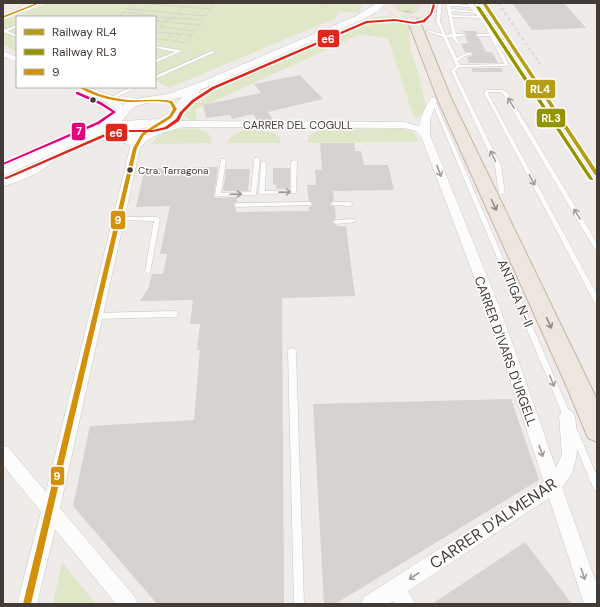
<svg xmlns="http://www.w3.org/2000/svg" width="600" height="607" viewBox="0 0 600 607" font-family="'DM Sans',sans-serif">
<style>
.green{fill:#dfe7c9}
.building{fill:#d6d2cf}
.lines{fill:none;stroke-linecap:round;stroke-linejoin:round}
.service-casing{stroke:#ccc9c5;stroke-width:1}
.minor-casing{stroke:#ccc9c5;stroke-width:1}
.tertiary-casing{stroke:#ccc9c5;stroke-width:1}
.primary-casing{stroke:#cfc4b6;stroke-width:1}
.trunk-casing{stroke:#c4b4a5;stroke-width:2}
.path{stroke:#ccc9c6;stroke-width:1;stroke-dasharray:1 1;stroke-linecap:butt}
.service{fill:#fcfcfc;fill-rule:evenodd}
.minor{fill:#fcfcfc;fill-rule:evenodd}
.tertiary{fill:#fcfcfc;fill-rule:evenodd}
.primary{fill:#f0eae3;fill-rule:evenodd}
.trunk{fill:#ede6de;fill-rule:evenodd}
.rail{stroke:#d8d7d7;stroke-width:2;stroke-dasharray:3 3;stroke-linecap:butt}
.bus-1-casing{stroke:#fff;stroke-width:3}
.bus-2-casing{stroke:#fff;stroke-width:3}
.bus-3-casing{stroke:#fff;stroke-width:3}
.bus-1{fill:#d3910b;fill-rule:evenodd}
.bus-2{fill:#e1271b;fill-rule:evenodd}
.bus-3{fill:#e5007d;fill-rule:evenodd}
.rail-1-casing{stroke:#fff;stroke-width:3}
.rail-2-casing{stroke:#fff;stroke-width:3}
.rail-1{fill:#b49d17;fill-rule:evenodd}
.rail-2{fill:#949300;fill-rule:evenodd}
.oneway{stroke:#a09c98}
.oneway2{stroke:#908881}
.bus-dot{fill:#433b35;stroke:#fff;stroke-width:1.5}
.labels{text-anchor:middle;stroke-width:3;stroke-linejoin:round;paint-order:stroke}
.far-bus-label{font-size:10px;fill:#433b35;stroke:#fff;text-anchor:start}
.far-street-label{font-size:11px;fill:#433b35;stroke:#fff}
.street-label{font-size:13px;fill:#433b35;stroke:#fff}
.near-street-label{font-size:16px;fill:#433b35;stroke:#fff}
.line-badge{stroke:#fff;stroke-width:1.5}
.badge-label{font-size:11px;text-anchor:middle;font-weight:bold;fill:#fff}
</style>
<rect width="100%" height="100%" fill="#eeebe8"/>
<!-- green -->
<g class="green">
<polygon points="49,3 362,3 359,13 338,11 336,18 169,88 155,80 155,17 17,17 17,52 3,45 3,20"/>
<polygon points="395,3 419,3 417,10 408,12 398,9"/>
<path d="M385,16L400,18L409,25L410,47L420,80L426,106L422,114L414,118L388,39L361,34L195,110L197,121L190,120L184,116C186,101 196,95 208,89L367,19Z"/>
<path d="M182,129C192,128 205,128 211,137V143L151,144C158,133 170,130 182,129Z"/>
<polygon points="403,129 413,132 419,142 307,143 309,135 322,130"/>
<path d="M246,130C259,130 270,129 280,138V143H227C231,135 237,132 246,130Z"/>
<polygon points="62,562 96,604 53,604"/>
</g>
<!-- building -->
<g class="building">
<polygon points="512,3 564,3 586,28 532,30"/>
<polygon points="462,31 476,31 477,33 475,36 479,38 486,52 492,52 498,63 469,63 467,57 473,55 474,54 471,52 465,52 461,44 468,43 465,37 467,35"/>
<polygon points="471,68 501,68 503,72 473,72"/>
<polygon points="300,75 323,99 268,112 273,120 257,120 253,114 232,119 230,115 206,118 203,105 261,93 254,84"/>
<polygon points="320,143 354,143 355,151 361,151 364,165 388,165 394,190 333,191 334,200 331,202 330,205 335,207 336,218 332,222 337,226 346,226 355,296 282,298 284,604 157,604 73,506 90,426 194,420 200,350 197,350 200,324 190,324 193,300 140,301 147,290 148,290 152,274 163,274 167,254 160,254 170,206 136,207 145,168 218,167 214,196 216,198 237,197 237,202 233,205 236,208 236,212 309,211 309,207 312,206 312,203 309,201 307,185 316,185 315,170 322,170"/>
<polygon points="273,168 290,168 290,188 276,189 276,184 273,185"/>
<polygon points="226,169 250,169 248,191 223,191"/>
<polygon points="511,399 539,480 335,604 324,604 313,404"/>
<polygon points="525,542 572,604 432,604"/>
</g>
<g class="lines">
<defs>
<g id="service">
<path d="M438,3H442L440,21L446,35L452,34L446,3L468,5L467,3H471L474,5V7L489,26L509,65L507,66L459,67L455,71L501,166L505,193L504,194H500L499,193L495,166L451,71L456,66L443,37L426,31L428,30L442,34L436,21ZM450,6L470,7L473,11L451,9ZM451,11L475,13L477,16L452,15ZM452,17L479,18L485,26L489,34H478L476,35L478,36H490L504,64L460,65L458,61L465,56L473,54C468,51 461,55 457,58L447,37H452L457,44H458L460,43L456,37L466,35L464,34H456Z"/>
<polygon points="17,25 17,27 8,31 17,35 17,37 3,32 3,30"/>
<polygon points="155,46 180,50 182,51 155,63 155,60 175,52 155,48"/>
<polygon points="212,51 215,52 155,79 155,76"/>
<polygon points="131,87 137,87 113,99 109,98"/>
<polygon points="486,90 502,90 507,92 597,243 597,250 594,248 503,94 501,92 489,92 488,93 597,295 597,305 594,302 484,93"/>
<polygon points="431,99 435,100 572,418 571,421 568,422 565,421 564,418 431,100"/>
<polygon points="257,157 260,159 256,195 216,196 215,195 221,159 225,159 226,160 221,193 251,192 254,159"/>
<polygon points="294,160 297,162 296,193 260,194 259,193 261,162 263,161 266,163 265,191 291,190 291,162"/>
<polygon points="309,202 311,203 311,205 237,207 234,205 237,203"/>
<polygon points="334,202 350,202 353,204 350,206 332,205 332,203"/>
<polygon points="119,217 157,217 160,219 150,273 148,273 145,271 154,221 117,220 116,219"/>
<polygon points="353,219 356,221 355,222 336,224 333,222 336,220"/>
<polygon points="174,311 177,312 178,314 177,316 174,317 96,319 93,318 92,316 93,314 96,313"/>
<polygon points="292,348 295,349 296,351 304,604 294,604 288,351 289,349"/>
<polygon points="574,428 577,429 597,476 597,491 594,490 570,432 571,429"/>
</g>
<g id="minor">
<polygon points="33,3 42,3 3,19 3,15"/>
<polygon points="3,51 17,57 17,62 3,56"/>
<path d="M76,87C95,87 117,96 129,112L127,114H121L106,102Z"/>
<path d="M433,97L437,100L430,120V135L501,311L556,468L562,454L559,416L562,411L567,409L572,411L575,416C578,442 581,466 562,487L597,585V604H584L549,498L408,591L416,604H395L393,601L388,604H361L364,597L544,482L487,311L421,136L416,131L404,128L183,127C166,132 151,134 140,148L60,508L135,597L138,604H116L55,529L37,604H17L41,512L3,465V445L9,448L46,492L130,148V145C112,138 94,140 76,143L73,142L71,140L73,138L105,134L129,138V124L134,121L139,124V138L152,130L169,124L170,122L173,121L404,122L419,126C420,120 428,99 433,97Z"/>
<path d="M57,146L62,149C55,168 21,182 3,186V179C23,171 42,166 54,147Z"/>
</g>
<path id="tertiary" d="M377,3H387L378,11L362,20L200,90L199,93L185,105L177,118L167,125L152,128H123L107,131L3,176V167L97,126L115,114L124,104L134,99L168,94L206,80L356,16ZM182,97L169,113L159,119L122,121C126,117 128,112 132,109C143,100 168,102 182,97Z"/>
<path id="primary" d="M382,3H392C398,12 408,15 418,11L422,3H432L427,15C410,23 391,20 382,3Z"/>
<polygon id="trunk" points="407,12 411,13 420,22 451,98 590,385 597,400 597,442 588,438 566,385 437,98 409,24 401,16 403,13"/>
</defs>
<!-- service casing -->
<use href="#service" class="service-casing"/>
<!-- minor casing -->
<use href="#minor" class="minor-casing"/>
<!-- tertiary casing -->
<use href="#tertiary" class="tertiary-casing"/>
<!-- primary casing -->
<use href="#primary" class="primary-casing"/>
<!-- trunk casing -->
<use href="#trunk" class="trunk-casing"/>
<!-- path -->
<g class="path">
<polyline points="134,3 127,9 205,16 215,3"/>
<polyline points="139,3 210,9"/>
<polyline points="268,3 287,3"/>
<polyline points="325,7 327,3"/>
<polyline points="178,13 186,3"/>
<polyline points="118,17 123,12 150,15 147,17"/>
<polyline points="155,20 158,17 203,20 186,43 155,38"/>
<polyline points="155,21 200,25"/>
<polyline points="160,27 195,31"/>
<polyline points="155,32 167,19 172,19 175,16"/>
<polyline points="156,32 192,35"/>
<polyline points="165,40 171,33"/>
<polyline points="176,41 181,34"/>
</g>
<!-- service -->
<use href="#service" class="service"/>
<!-- minor -->
<use href="#minor" class="minor"/>
<!-- tertiary -->
<use href="#tertiary" class="tertiary"/>
<!-- primary -->
<use href="#primary" class="primary"/>
<!-- trunk -->
<use href="#trunk" class="trunk"/>
<!-- rail -->
<polyline class="rail" points="498,3 540,64"/>
<defs>
<g id="bus-1">
<polygon points="37,3 40,3 3,18 3,16"/>
<path d="M78,87C86,87 92,91 99,94C106,96 113,98 121,99C137,102 154,98 171,101H172L177,109L171,118L144,135L137,148L31,604H23L133,148L142,133L169,116L173,109L170,103C157,100 145,102 132,102C114,102 93,96 78,87Z"/>
</g>
<polygon id="bus-2" points="433,4 435,5 432,14 425,22 414,24 395,21 367,23 214,89 194,102 183,113 179,121 167,129 153,132 124,132 104,137 7,179 5,179 4,178 102,135 124,130 153,130 165,127 176,119 180,112 192,100 212,87 366,21 395,19 414,22 423,20 430,14"/>
<polygon id="bus-3" points="76,92 78,92 101,102 116,112 99,124 3,165 3,163 97,122 112,112 99,104 76,94"/>
</defs>
<!-- bus-1 casing -->
<use href="#bus-1" class="bus-1-casing"/>
<!-- bus-2 casing -->
<use href="#bus-2" class="bus-2-casing"/>
<!-- bus-3 casing -->
<use href="#bus-3" class="bus-3-casing"/>
<!-- bus-1 -->
<use href="#bus-1" class="bus-1"/>
<!-- bus-2 -->
<use href="#bus-2" class="bus-2"/>
<!-- bus-3 -->
<use href="#bus-3" class="bus-3"/>
<defs>
<polygon id="rail-1" points="482,3 486,3 597,171 597,176 595,175"/>
<polygon id="rail-2" points="477,6 480,7 593,179 593,180 591,180 589,179 476,7"/>
</defs>
<!-- rail-1 casing -->
<use href="#rail-1" class="rail-1-casing"/>
<!-- rail-2 casing -->
<use href="#rail-2" class="rail-2-casing"/>
<!-- rail-1 -->
<use href="#rail-1" class="rail-1"/>
<!-- rail-2 -->
<use href="#rail-2" class="rail-2"/>
</g>
<!-- one-way arrows -->
<defs><path id="oneway-shaft" d="M-6 0H5M1.5-3L5.5 0L1.5 3" fill="none" stroke-width="1.6" stroke-linecap="round" stroke-linejoin="round"/></defs>
<g class="oneway">
<use href="#oneway-shaft" transform="translate(511 103) rotate(-121)"/>
<use href="#oneway-shaft" transform="translate(493 156) rotate(-115)"/>
<use href="#oneway-shaft" transform="translate(439 171) rotate(70)"/>
<use href="#oneway-shaft" transform="translate(532 180) rotate(62)"/>
<use href="#oneway-shaft" transform="translate(285 192) rotate(-1)"/>
<use href="#oneway-shaft" transform="translate(236 194) rotate(-2)"/>
<use href="#oneway-shaft" transform="translate(577 214) rotate(-121)"/>
<use href="#oneway-shaft" transform="translate(552 381) rotate(67)"/>
<use href="#oneway-shaft" transform="translate(541 451) rotate(72)"/>
<use href="#oneway-shaft" transform="translate(583 574) rotate(71)"/>
<use href="#oneway-shaft" transform="translate(414 576) rotate(147)"/>
</g>
<g class="oneway2">
<use href="#oneway-shaft" transform="translate(494 205) rotate(65)"/>
<use href="#oneway-shaft" transform="translate(549 323) rotate(65)"/>
</g>
<!-- markers -->
<g class="bus-dot">
<circle cx="93" cy="100" r="3.5"/>
<circle cx="130" cy="170" r="3.5"/>
</g>
<g class="labels">
<!-- far-bus labels -->
<g class="far-bus-label">
<text x="138" y="174">Ctra. Tarragona</text>
</g>
<!-- far-street labels -->
<g class="far-street-label">
<text x="298" y="129">CARRER DEL COGULL</text>
</g>
<!-- street labels -->
<g class="street-label">
<text transform="translate(516 293) rotate(67)" y="5">ANTIGA N-II</text>
<text transform="translate(506 351) rotate(70)" y="5">CARRER D'IVARS D'URGELL</text>
</g>
<!-- near-street labels -->
<g class="near-street-label">
<text transform="translate(493 523) rotate(-34)" y="6">CARRER D'ALMENAR</text>
</g>
</g>
<g class="line-badge">
<rect x="317" y="29" width="23" height="19" rx="4" fill="#e1271b"/>
<rect x="525" y="79" width="31" height="20" rx="4" fill="#b49d17"/>
<rect x="536" y="108" width="30" height="20" rx="4" fill="#949300"/>
<rect x="71" y="122" width="15" height="19" rx="4" fill="#e5007d"/>
<rect x="105" y="123" width="23" height="19" rx="4" fill="#e1271b"/>
<rect x="110" y="210" width="16" height="20" rx="4" fill="#d3910b"/>
<rect x="50" y="466" width="15" height="20" rx="4" fill="#d3910b"/>
</g>
<g class="badge-label">
<text x="328" y="43">e6</text>
<text x="540" y="93">RL4</text>
<text x="551" y="122">RL3</text>
<text x="79" y="135">7</text>
<text x="116" y="137">e6</text>
<text x="118" y="224">9</text>
<text x="57" y="480">9</text>
</g>
<!-- border -->
<rect width="600" height="607" fill="none" stroke="#433b35" stroke-width="8"/>
<!-- legend -->
<rect x="16" y="16" width="140" height="72" fill="#ffffff" stroke="#b4b1ae"/>
<rect x="24" y="29" width="20" height="6" fill="#b49d17" stroke="#b4b1ae"/>
<text x="52" y="36" font-size="12" fill="#433b35">Railway RL4</text>
<rect x="24" y="49" width="20" height="6" fill="#949300" stroke="#b4b1ae"/>
<text x="52" y="56" font-size="12" fill="#433b35">Railway RL3</text>
<rect x="24" y="69" width="20" height="6" fill="#d3910b" stroke="#b4b1ae"/>
<text x="52" y="76" font-size="12" fill="#433b35">9</text>
</svg>
